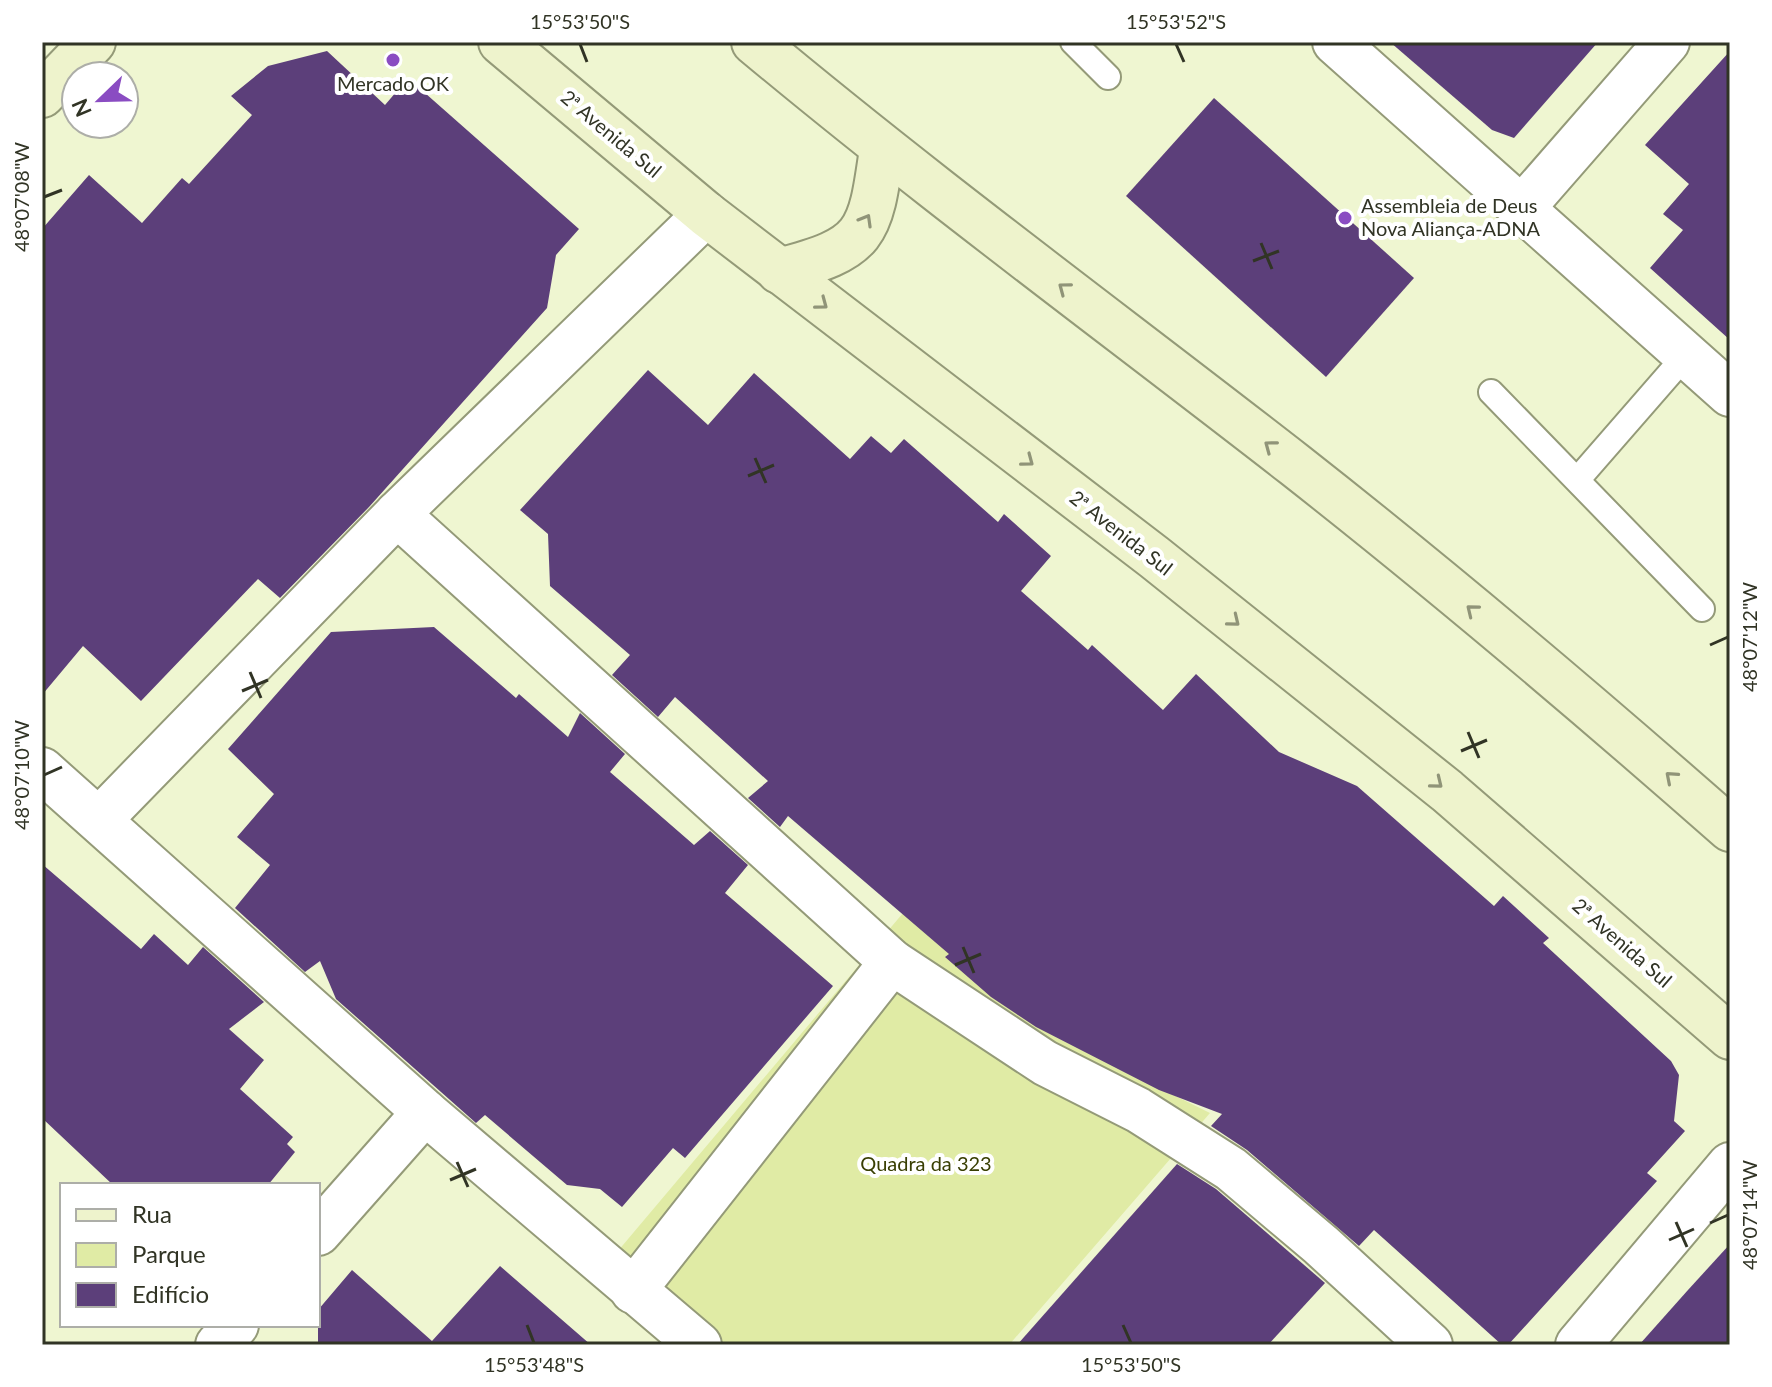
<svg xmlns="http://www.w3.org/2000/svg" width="1772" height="1387" viewBox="0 0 1772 1387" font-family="Lato,sans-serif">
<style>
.green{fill:#e0eba5}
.building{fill:#5c3f7a}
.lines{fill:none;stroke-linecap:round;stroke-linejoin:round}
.lane-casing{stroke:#949a78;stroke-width:28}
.street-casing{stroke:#949a78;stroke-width:48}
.secondary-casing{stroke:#949a78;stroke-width:48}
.lane{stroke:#fff;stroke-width:24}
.street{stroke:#fff;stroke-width:44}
.secondary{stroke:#eef3cc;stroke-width:44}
.oneway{stroke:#909478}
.ticks{fill:none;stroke:#313425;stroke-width:3}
.poi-dot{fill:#8a4cc2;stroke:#fff;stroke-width:3}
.labels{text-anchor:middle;stroke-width:8;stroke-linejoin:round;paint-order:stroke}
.poi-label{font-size:20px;fill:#313425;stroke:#fff}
.street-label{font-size:20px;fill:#313425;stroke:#fff}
.park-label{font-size:20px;fill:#393f03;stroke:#fff}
.neatline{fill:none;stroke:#313425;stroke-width:3}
.ticks-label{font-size:20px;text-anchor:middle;fill:#313425}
</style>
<rect width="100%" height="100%" fill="#eff6d1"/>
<!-- green -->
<polygon class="green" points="903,913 1056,1037 1210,1113 1009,1345 668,1345 596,1277"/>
<!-- building -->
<g class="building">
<polygon points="1390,42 1598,42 1514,138 1492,130"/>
<polygon points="327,51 385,105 408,78 579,229 556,255 547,308 369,507 280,598 258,579 141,701 83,646 42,695 42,229 89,175 142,223 182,178 189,184 252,115 231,96 268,66"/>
<polygon points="1730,51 1730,340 1650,268 1683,230 1663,214 1689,184 1645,145"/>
<polygon points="1214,98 1414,278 1326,377 1126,196"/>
<polygon points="648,370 708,425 754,373 850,459 871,436 891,453 904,439 998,522 1004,514 1051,556 1021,591 1088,650 1092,645 1163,710 1196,674 1279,752 1357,786 1494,906 1503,896 1549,938 1543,943 1671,1061 1679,1075 1674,1121 1685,1131 1647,1173 1657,1181 1508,1345 1502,1345 1374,1230 1359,1246 1247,1150 1211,1126 1222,1114 1159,1090 1036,1027 991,997 945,957 949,954 788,816 780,827 748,798 768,781 675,697 658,717 612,675 630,655 550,586 548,534 520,510"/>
<polygon points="434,627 516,698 519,694 568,737 580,713 625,754 610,772 694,845 710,831 748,865 725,893 833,986 685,1158 673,1148 622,1207 600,1189 567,1185 485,1115 476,1123 336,999 320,961 305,972 235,908 270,865 237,837 274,794 228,749 331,632"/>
<polygon points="42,864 141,949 154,934 188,965 203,947 264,1002 229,1029 264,1060 240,1089 293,1137 287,1144 295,1152 268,1185 113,1185 42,1118"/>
<polygon points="1177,1164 1216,1189 1325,1283 1268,1345 1017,1345"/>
<polygon points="1730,1244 1730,1345 1639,1345 1688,1290"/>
<polygon points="500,1266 591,1345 318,1345 318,1310 352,1270 432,1341"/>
</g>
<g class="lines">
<defs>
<g id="lane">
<polyline points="1073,42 1108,77"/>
<polyline points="1491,392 1702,609"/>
<polyline points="1578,479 1686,355"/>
</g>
<g id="street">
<polyline points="1335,42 1730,394"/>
<polyline points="1523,207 1667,42"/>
<polyline points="397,514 892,962 1045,1063 1138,1110 1231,1169 1321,1245 1430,1345"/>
<polyline points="42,770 425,1112 699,1345"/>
<polyline points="100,819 397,514 706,214"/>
<polyline points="318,1233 425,1112"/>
<polyline points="633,1291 892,962"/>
<polyline points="218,1345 236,1325"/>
<polyline points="1578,1345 1730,1165"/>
</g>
<g id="secondary">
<polyline points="501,42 706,214 1154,557 1447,791 1730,1037"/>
<path d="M754,42C930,189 1114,324 1295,465C1444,582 1588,704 1730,829"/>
<polyline points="42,95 93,42"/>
<path d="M779,271C867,248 870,236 882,149"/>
</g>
</defs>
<!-- lane casing -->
<use href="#lane" class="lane-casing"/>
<!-- street casing -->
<use href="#street" class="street-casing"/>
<!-- secondary casing -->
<use href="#secondary" class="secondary-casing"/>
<!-- lane -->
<use href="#lane" class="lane"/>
<!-- street -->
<use href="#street" class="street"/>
<!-- secondary -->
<use href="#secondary" class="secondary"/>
</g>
<!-- one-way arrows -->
<defs><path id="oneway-chevron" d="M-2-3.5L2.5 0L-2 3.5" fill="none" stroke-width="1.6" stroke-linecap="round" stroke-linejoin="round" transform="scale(2)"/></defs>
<g class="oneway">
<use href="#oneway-chevron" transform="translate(866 220) rotate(-60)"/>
<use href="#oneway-chevron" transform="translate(1064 288) rotate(-143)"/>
<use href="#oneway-chevron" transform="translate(822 304) rotate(37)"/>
<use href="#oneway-chevron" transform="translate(1270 446) rotate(-143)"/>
<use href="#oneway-chevron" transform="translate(1028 461) rotate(37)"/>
<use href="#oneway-chevron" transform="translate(1472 610) rotate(-141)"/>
<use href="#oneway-chevron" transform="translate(1234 621) rotate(39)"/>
<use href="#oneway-chevron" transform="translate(1671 777) rotate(-139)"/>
<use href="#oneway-chevron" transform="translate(1437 783) rotate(39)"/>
</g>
<!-- ticks -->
<path class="ticks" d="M580,44L587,62M1176,44L1184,62M44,197L62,190M1261,243L1272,269M1253,261L1279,251M755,458L766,483M748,476L774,465M1710,645L1728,637M250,672L261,698M242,691L268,680M1468,732L1479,758M1461,751L1487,740M44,775L62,767M963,947L974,973M955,965L981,954M457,1162L468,1187M450,1180L476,1169M1676,1222L1687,1247M1710,1223L1728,1215M1669,1240L1694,1229M527,1325L534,1343M1123,1325L1131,1343"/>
<!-- markers -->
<g class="poi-dot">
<circle cx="393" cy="60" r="8"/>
<circle cx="1345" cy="218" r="8"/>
</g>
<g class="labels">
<!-- poi labels -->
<g class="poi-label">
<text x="393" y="91">Mercado OK</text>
<text x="1361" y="213" text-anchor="start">Assembleia de Deus<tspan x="1361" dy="23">Nova Aliança-ADNA</tspan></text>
</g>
<!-- street labels -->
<g class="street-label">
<text transform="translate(611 134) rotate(40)" y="7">2ᵃ Avenida Sul</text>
<text transform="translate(1121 533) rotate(38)" y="7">2ᵃ Avenida Sul</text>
<text transform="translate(1622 943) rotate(41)" y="7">2ᵃ Avenida Sul</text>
</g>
<!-- park labels -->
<g class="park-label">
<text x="926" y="1171">Quadra da 323</text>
</g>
</g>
<!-- border -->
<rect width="1772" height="1387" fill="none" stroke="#ffffff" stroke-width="88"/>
<!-- legend -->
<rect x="60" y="1183" width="260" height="144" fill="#ffffff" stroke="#adaea8" stroke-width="2"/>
<rect x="76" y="1209" width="40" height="12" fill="#eef3cc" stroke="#adaea8" stroke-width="2"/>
<text x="132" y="1223" font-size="24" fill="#313425">Rua</text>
<rect x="76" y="1243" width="40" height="24" fill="#e0eba5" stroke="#adaea8" stroke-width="2"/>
<text x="132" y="1263" font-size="24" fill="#313425">Parque</text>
<rect x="76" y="1283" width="40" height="24" fill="#5c3f7a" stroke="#adaea8" stroke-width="2"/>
<text x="132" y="1303" font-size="24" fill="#313425">Edifício</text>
<!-- north arrow -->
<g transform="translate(100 100) rotate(247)"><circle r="38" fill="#ffffff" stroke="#adaea8" stroke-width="2"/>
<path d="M0-6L14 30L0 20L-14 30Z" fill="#8a4cc2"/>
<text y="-12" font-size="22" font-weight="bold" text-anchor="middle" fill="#313425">N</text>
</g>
<rect x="44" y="44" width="1684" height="1299" class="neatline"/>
<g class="ticks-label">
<text x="580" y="29">15°53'50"S</text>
<text x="1176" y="29">15°53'52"S</text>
<text transform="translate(22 197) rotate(-90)" y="7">48°07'08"W</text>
<text transform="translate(1750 637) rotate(-90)" y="7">48°07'12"W</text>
<text transform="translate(22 775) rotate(-90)" y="7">48°07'10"W</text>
<text transform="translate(1750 1215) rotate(-90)" y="7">48°07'14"W</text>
<text x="534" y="1372">15°53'48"S</text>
<text x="1131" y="1372">15°53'50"S</text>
</g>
</svg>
